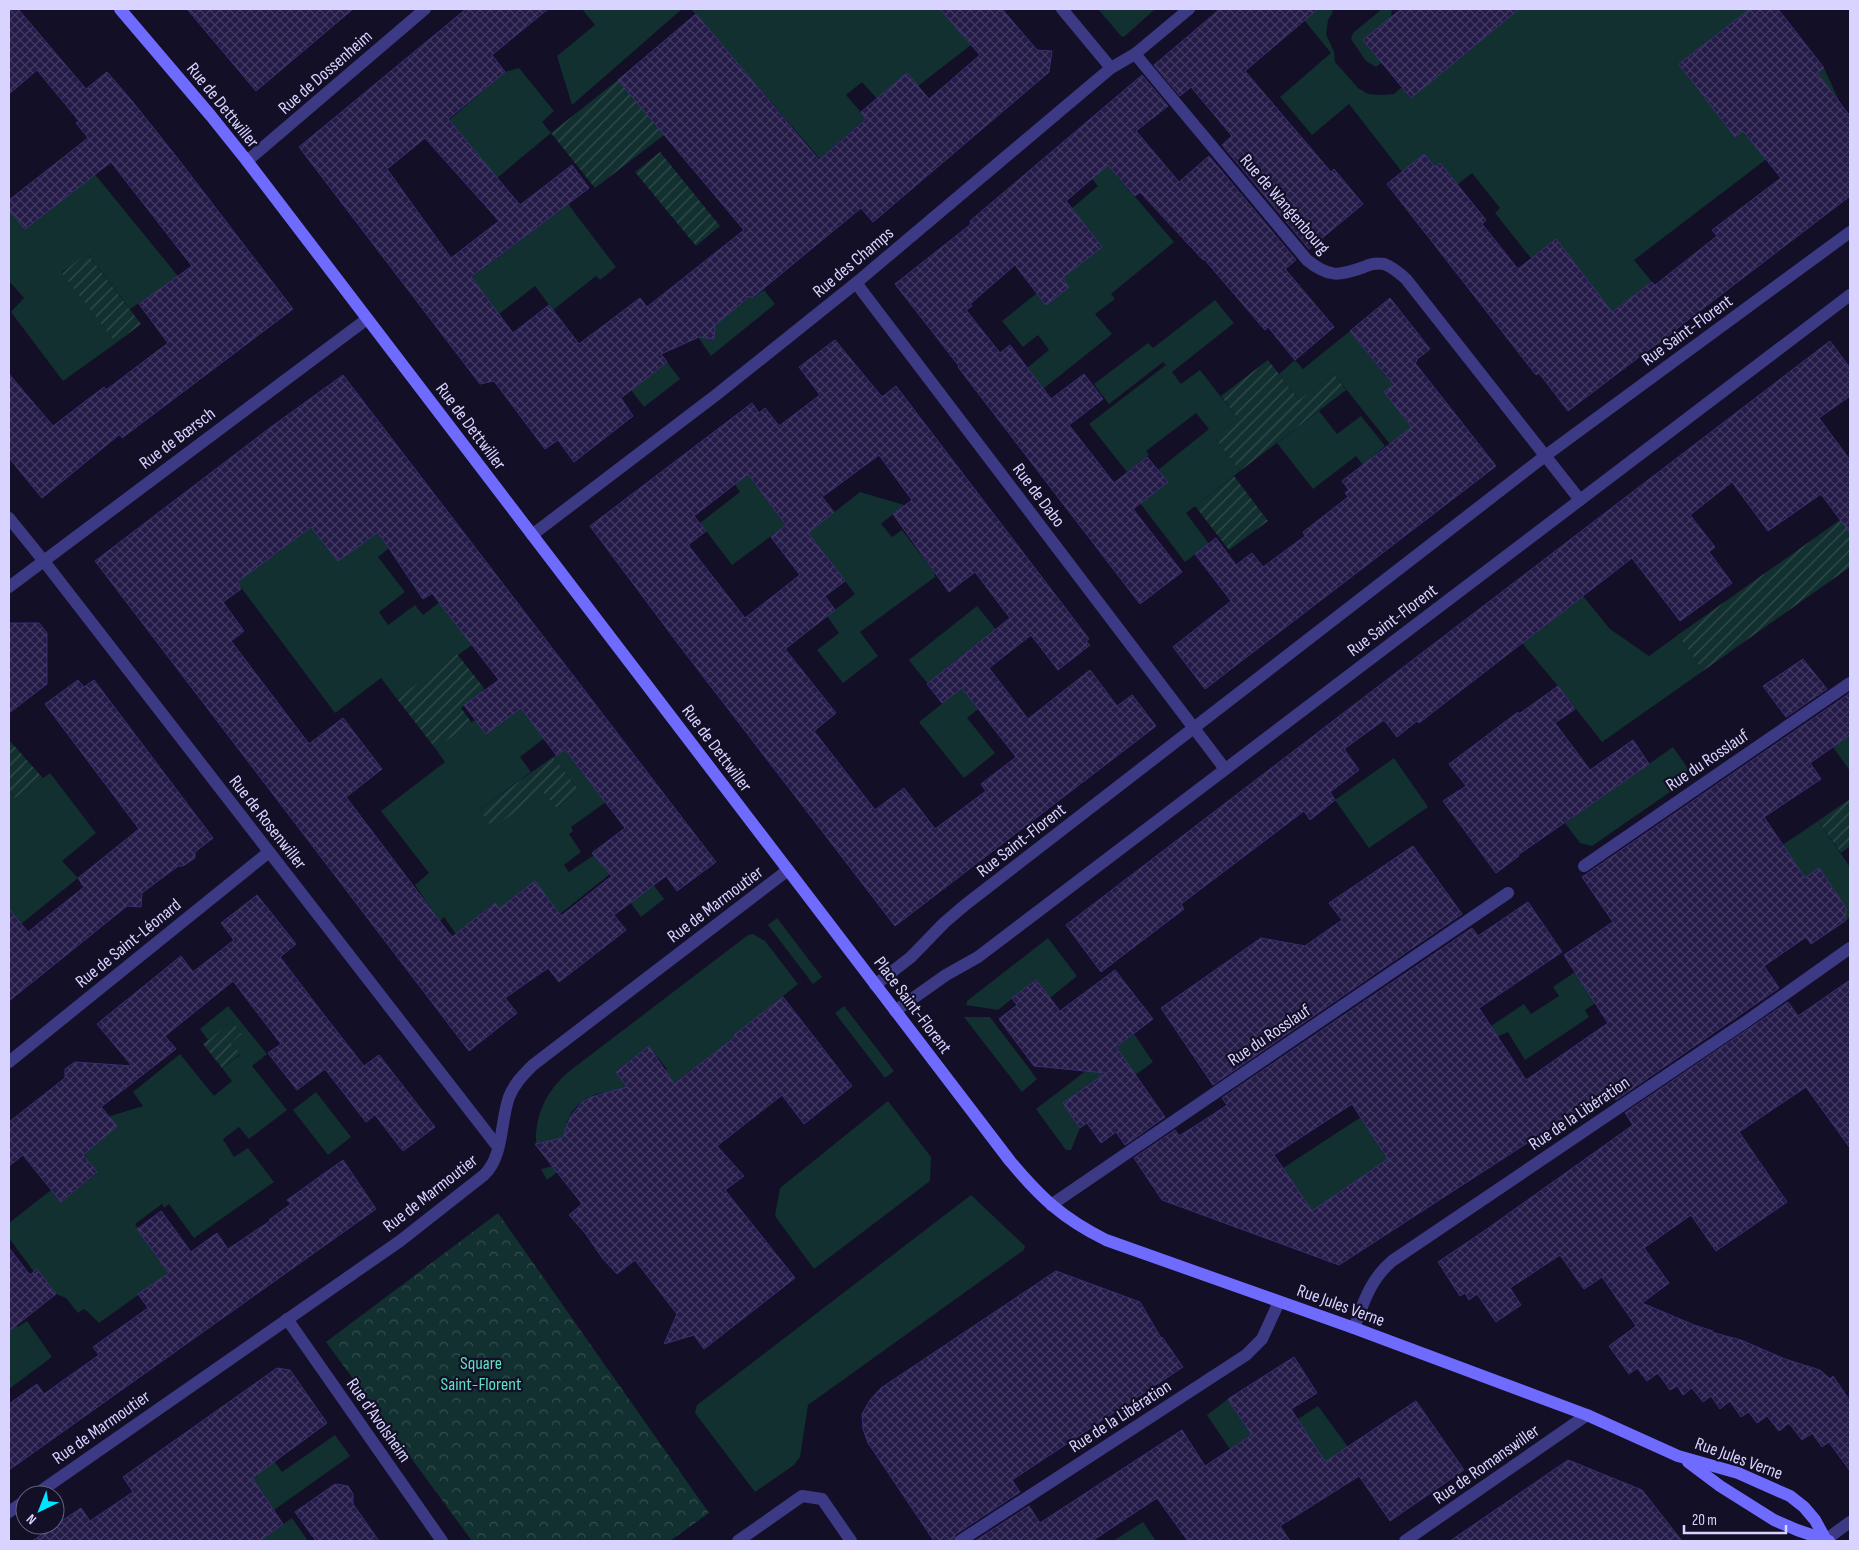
<svg xmlns="http://www.w3.org/2000/svg" width="1859" height="1550" viewBox="0 0 1859 1550" font-family="'Sofia Sans Condensed',sans-serif">
<style>
.grass{fill:#12302f;fill-rule:evenodd}
.forest{fill:url(#forest-crowns)}
.garden{fill:url(#garden-furrows)}
.building{fill:url(#building-cross-hatch);stroke:#3b2d73;fill-rule:evenodd}
.lines{fill:none;stroke-linecap:round;stroke-linejoin:round}
.street{stroke:#3d3a85;stroke-width:12}
.secondary{stroke:#6f6bff;stroke-width:12}
.labels{text-anchor:middle;stroke-width:4.5;stroke-linejoin:round;paint-order:stroke}
.street-label{font-size:18px;fill:#d9d4ff;stroke:#130f26}
.park-label{font-size:18px;fill:#5fe0c0;stroke:#130f26}
</style>
<defs>
<pattern id="forest-crowns" width="20" height="18" patternUnits="userSpaceOnUse" patternTransform="scale(1.25)"><rect width="20" height="18" fill="#12302f"/><path d="M2 6a3 3 0 1 1 6 0M12 15a3 3 0 1 1 6 0" fill="none" stroke="#344d4e"/></pattern>
<pattern id="garden-furrows" width="10" height="10" patternUnits="userSpaceOnUse" patternTransform="scale(1.25)"><rect width="10" height="10" fill="#12302f"/><path d="M-1 1l2-2M0 10L10 0M9 11l2-2" fill="none" stroke="#344d4e"/></pattern>
<pattern id="building-cross-hatch" width="8" height="8" patternUnits="userSpaceOnUse" patternTransform="scale(1.25)"><rect width="8" height="8" fill="#241b47"/><path d="M0 0l8 8M0 8l8-8" fill="none" stroke="#433b63"/></pattern>
</defs>
<rect width="100%" height="100%" fill="#130f26"/>
<!-- grass -->
<g class="grass">
<polygon points="582,9 682,9 572,105 557,56 595,25"/>
<polygon points="691,9 940,9 971,45 918,86 907,73 893,85 879,101 862,82 846,95 866,118 820,159"/>
<polygon points="1098,9 1152,9 1154,10 1125,36 1122,37"/>
<polygon points="1318,9 1331,9 1333,12 1328,20 1326,34 1334,52 1335,62 1358,88 1368,94 1382,95 1394,94 1402,87 1410,98 1519,9 1750,9 1679,64 1735,137 1824,68 1840,103 1634,260 1652,282 1610,313 1542,272 1495,213 1500,208 1472,173 1452,189 1446,182 1452,177 1440,163 1435,167 1424,154 1402,172 1349,104 1312,135 1280,97 1331,53 1304,20"/>
<polygon points="1382,9 1390,9 1392,11 1382,62 1376,67 1366,61 1351,39 1353,33"/>
<polygon points="519,68 554,111 542,122 551,133 497,178 449,120 505,72"/>
<polygon points="1091,118 1116,149 1117,176 1174,242 1111,294 1115,299 1095,314 1112,334 1043,389 1027,368 1049,350 1038,335 1023,347 1002,321 1037,293 1046,304 1069,287 1060,275 1102,247 1071,209 1098,186 1063,143"/>
<polygon points="93,172 182,281 158,300 153,294 130,309 88,254 62,272 116,343 63,381 11,312 24,298 9,281 9,210"/>
<polygon points="568,204 616,267 600,280 596,276 553,310 535,286 499,314 471,278"/>
<polygon points="764,290 775,304 711,356 698,337 751,296 753,298"/>
<polygon points="1215,300 1234,323 1172,372 1181,384 1200,370 1238,419 1214,437 1240,471 1186,513 1209,544 1185,562 1140,503 1168,482 1158,470 1209,429 1196,413 1146,451 1149,455 1127,472 1089,424 1166,365 1163,362 1109,404 1094,384 1148,343 1153,348"/>
<polygon points="1350,331 1391,382 1393,386 1385,392 1428,447 1406,464 1334,374 1299,400 1279,374 1295,360 1303,369"/>
<polygon points="667,362 680,379 644,407 631,390"/>
<polygon points="1319,411 1337,434 1361,416 1385,446 1363,465 1356,456 1313,489 1277,443"/>
<polygon points="743,468 786,525 732,565 700,523 740,492 730,477"/>
<polygon points="860,492 904,505 881,524 892,537 902,530 935,573 935,577 860,632 878,656 843,683 817,650 839,633 827,616 855,594 808,533"/>
<polygon points="311,527 378,532 389,548 378,557 405,592 379,612 388,625 415,605 423,615 441,601 472,645 397,699 381,678 335,713 222,562 256,532 274,555"/>
<polygon points="1583,596 1610,629 1649,656 1678,635 1703,671 1602,742 1558,686 1522,643"/>
<polygon points="977,606 1012,649 994,663 978,643 946,668 978,709 967,718 995,753 964,778 919,722 943,703 909,660"/>
<polygon points="529,702 553,734 542,740 520,757 531,772 479,810 493,827 543,791 556,808 579,790 553,757 565,749 606,802 571,827 573,831 569,834 581,852 564,865 569,872 594,855 633,857 664,899 641,917 610,874 560,914 535,882 501,911 494,903 480,914 486,921 460,940 444,917 440,921 415,885 429,873 381,811 445,762 435,748 475,720 509,716"/>
<polygon points="1850,735 1850,771 1833,747"/>
<polygon points="1673,747 1693,776 1592,846 1580,843 1565,823"/>
<polygon points="1394,758 1428,807 1369,848 1335,800"/>
<polygon points="50,773 96,833 62,861 78,878 21,924 11,912 9,914 9,790 15,798"/>
<polygon points="1818,821 1850,867 1850,917 1845,921 1846,908 1819,869 1773,899 1772,852"/>
<polygon points="777,918 822,977 813,984 768,925"/>
<path d="M753,934L765,941L798,984L735,1035V1037L641,1108C632,1103 620,1095 609,1093C591,1090 565,1110 567,1129C567,1139 572,1150 575,1159L547,1180L541,1169L553,1166L548,1142L536,1144C535,1115 546,1092 567,1073L748,935ZM649,1046L667,1069L633,1095L616,1071Z"/>
<polygon points="1048,938 1077,976 1050,998 1035,980 998,1010 966,1005 967,1001"/>
<polygon points="1575,972 1616,989 1585,1010 1589,1017 1525,1060 1508,1032 1435,1063 1524,1004 1531,1014 1559,996 1553,987"/>
<polygon points="228,1006 267,1054 252,1066 287,1110 249,1139 239,1127 223,1139 234,1157 248,1148 274,1182 194,1238 169,1204 164,1208 162,1204 135,1224 169,1273 99,1323 87,1311 83,1309 78,1313 66,1298 56,1294 38,1270 34,1272 9,1238 9,1223 51,1190 61,1202 97,1173 84,1156 91,1122 143,1106 133,1092 180,1054 214,1096 232,1081 222,1068 240,1055 231,1043 242,1034 232,1021 208,1040 200,1029"/>
<polygon points="844,1006 894,1071 885,1078 835,1013"/>
<polygon points="964,1017 990,1017 1037,1079 1022,1092"/>
<polygon points="1134,1034 1153,1062 1134,1076 1115,1067 1063,1103 1080,1128 1071,1150 1066,1150 1036,1109"/>
<polygon points="316,1092 351,1137 328,1155 293,1110"/>
<polygon points="888,1101 931,1157 930,1181 814,1269 775,1216 780,1188"/>
<polygon points="1361,1117 1388,1159 1312,1211 1274,1174"/>
<polygon points="971,1195 1025,1246 1024,1250 808,1405 800,1457 794,1465 755,1492 695,1413 697,1405"/>
<polygon points="9,1297 20,1311 12,1319 18,1327 27,1321 52,1357 9,1389 9,1379 11,1377 9,1375"/>
<polygon points="1228,1399 1264,1452 1303,1427 1298,1419 1318,1406 1348,1447 1289,1488 1215,1511 1182,1534 1170,1515 1250,1479 1207,1415"/>
<polygon points="335,1435 350,1456 274,1510 248,1474 272,1458 282,1472"/>
<polygon points="292,1518 308,1541 259,1541"/>
<polygon points="1143,1522 1156,1541 1113,1541"/>
</g>
<!-- forest -->
<polygon class="forest" points="498,1213 709,1513 670,1541 472,1541 326,1342"/>
<!-- garden -->
<g class="garden">
<polygon points="618,80 664,135 595,188 551,133"/>
<polygon points="660,152 720,226 696,246 635,172"/>
<polygon points="87,253 141,324 116,343 62,273"/>
<polygon points="1268,360 1299,400 1334,374 1346,390 1240,471 1214,437 1238,419 1221,396"/>
<polygon points="1234,476 1268,521 1229,550 1195,506"/>
<polygon points="1847,515 1850,520 1850,567 1703,671 1678,635"/>
<polygon points="457,654 484,688 481,693 461,708 472,723 435,748 397,699"/>
<polygon points="9,740 43,778 15,798 9,790"/>
<polygon points="553,757 579,790 556,808 543,792 493,828 479,810"/>
<polygon points="1850,799 1850,846 1841,853 1818,821"/>
<polygon points="232,1021 242,1034 231,1043 240,1054 222,1068 203,1044"/>
</g>
<!-- building -->
<g class="building">
<polygon points="9,9 18,9 86,89 107,72 132,101 179,160 293,309 122,438 120,434 42,498 9,458 9,374 53,426 104,387 106,390 168,343 139,304 192,266 111,162 25,229 9,210 9,200 88,138 76,123 79,121 37,70 9,94"/>
<polygon points="187,9 353,9 256,91"/>
<path d="M466,9H548L492,55L505,72L448,119L520,205L572,165L589,188L471,277L513,333L549,305L579,344L640,298L647,307L744,230L618,80L696,14L819,160L866,119L861,112L907,73L929,99L980,55L940,9H1002L1037,50L1052,51L1049,72L873,222L861,208L752,298L750,296L715,325L714,339L699,337L661,354L667,362L621,398L633,416L574,462L558,440L545,449L494,381L480,384L299,147ZM425,138L499,221L451,258L387,169Z"/>
<polygon points="1220,9 1318,9 1245,71 1331,172 1334,169 1363,204 1309,249 1222,145 1232,136 1191,87 1180,96 1154,65"/>
<polygon points="1401,9 1519,9 1411,98 1363,40"/>
<polygon points="1750,9 1778,9 1824,68 1817,73 1850,116 1850,196 1684,323 1667,337 1643,354 1568,411 1539,373 1536,375 1387,184 1424,154 1435,167 1440,163 1486,220 1482,224 1518,269 1556,239 1612,312 1652,282 1655,285 1717,236 1712,230 1781,178 1743,131 1735,137 1679,64"/>
<polygon points="1142,75 1168,106 1136,131 1179,182 1209,156 1296,260 1285,269 1334,327 1295,360 1268,327 1265,330 1204,259 1203,260 1140,192 1135,196 1108,165 1066,201 1102,247 1062,278 1069,287 1046,305 1015,265 970,304 972,306 966,310 1000,353 1010,345 1051,399 1084,374 1103,399 1069,425 1114,483 1147,457 1168,482 1133,509 1182,572 1140,604 958,367 959,366 895,284 971,224 970,221"/>
<polygon points="1390,298 1430,349 1416,360 1417,361 1415,363 1496,466 1205,689 1173,647 1231,601 1195,554 1216,538 1236,565 1252,553 1263,567 1305,536 1303,532 1348,497 1345,493 1349,490 1342,481 1412,427 1384,392 1394,385 1350,331"/>
<path d="M835,340L882,397L896,386L1089,639L1086,641L1090,645L1058,670L1031,635L989,668L1028,719L1090,670L1117,706L1132,695L1156,726L895,926L679,645L590,526L752,403L759,413L765,408L779,426L820,395L799,367ZM879,455L912,500L893,514L949,592L975,572L1010,618L927,684L942,703L962,688L1016,757L981,784L986,791L935,829L904,788L875,810L814,731L836,713L785,649L835,610L825,596L845,581L808,533L834,512L822,497ZM748,474L786,525L771,537L800,575L745,618L688,545L706,531L694,516Z"/>
<polygon points="1830,341 1850,368 1850,396 1819,418 1850,460 1850,533 1821,494 1768,531 1732,482 1690,515 1715,547 1709,552 1732,583 1680,621 1632,558 1419,723 1417,721 1397,737 1384,720 1344,749 1359,770 1330,792 1335,800 1310,820 1304,811 1181,904 1184,909 1101,972 1066,925"/>
<path d="M343,375L716,862L677,891L666,876L614,915L626,930L559,982L548,968L505,998L517,1013L469,1051L95,561L271,427ZM311,527L338,561L378,532L423,599L432,593L499,680L464,705L486,734L521,708L557,756L565,749L625,828L592,853L612,876L561,916L535,881L499,909L495,903L452,937L346,797L382,769L343,718L309,744L231,641L244,631L223,602L241,589L237,582Z"/>
<polygon points="9,623 39,623 47,633 47,684 9,713"/>
<polygon points="1803,659 1827,689 1786,717 1763,686"/>
<polygon points="78,680 84,687 94,680 213,838 195,852 195,858 183,866 178,866 142,893 141,907 127,906 9,1001 9,909 28,932 84,887 78,878 139,829 45,704"/>
<polygon points="1558,686 1575,709 1555,723 1590,770 1633,740 1649,764 1518,855 1519,856 1496,873 1443,801 1466,786 1449,764 1518,712 1519,714"/>
<path d="M1850,693V735L1810,763L1821,779L1764,817L1805,878L1819,868L1846,908L1845,921L1811,944L1806,937L1764,966L1779,988L1616,1100L1609,1090L1339,1265L1162,1200L1134,1158L1175,1130L1179,1136L1203,1121L1227,1105L1222,1098L1472,928L1478,936L1528,902L1562,952L1479,1008L1526,1080L1608,1023L1564,955L1613,922L1582,877ZM1352,1104L1388,1159L1312,1211L1274,1155Z"/>
<polygon points="1413,846 1462,914 1213,1085 1161,1008 1261,938 1305,946 1342,920 1329,903"/>
<polygon points="257,895 296,944 280,957 321,1011 364,1066 379,1055 435,1127 403,1151 375,1115 366,1122 325,1069 297,1090 268,1053 281,1044 233,981 165,1036 176,1049 101,1107 117,1126 83,1155 97,1172 61,1202 23,1155 9,1166 9,1122 65,1078 65,1069 75,1062 132,1066 97,1024 181,956 193,972 234,940 221,923"/>
<polygon points="1115,970 1153,1019 1116,1047 1165,1117 1125,1145 1116,1132 1101,1143 1087,1123 1080,1128 1063,1103 1106,1073 1034,1066 999,1019 1017,1005 1012,998 1036,980 1060,1011"/>
<polygon points="1850,980 1850,1148 1806,1087 1739,1132 1787,1202 1716,1251 1691,1215 1644,1248 1669,1283 1642,1303 1694,1325 1713,1331 1711,1332 1741,1340 1785,1359 1820,1370 1830,1379 1833,1376 1850,1401 1850,1471 1829,1442 1822,1447 1812,1433 1802,1440 1789,1423 1779,1431 1767,1416 1757,1423 1749,1412 1741,1417 1730,1401 1720,1409 1711,1396 1703,1402 1692,1388 1683,1395 1677,1386 1670,1390 1658,1373 1647,1381 1637,1368 1629,1374 1609,1346 1636,1326 1602,1277 1584,1289 1560,1255 1510,1288 1521,1305 1496,1322 1477,1294 1469,1300 1465,1293 1460,1296 1438,1262 1484,1231 1633,1125 1625,1113 1788,1002 1798,1016"/>
<polygon points="783,997 852,1086 804,1124 782,1095 717,1146 744,1176 725,1190 795,1278 704,1349 694,1335 664,1344 677,1314 635,1260 617,1274 603,1259 585,1233 569,1215 582,1204 535,1144 563,1138 570,1117 582,1102 591,1097 627,1087 616,1072 649,1046 674,1084 735,1037 734,1035"/>
<polygon points="343,1160 376,1209 9,1470 9,1404 37,1384 44,1394 99,1355 93,1347 148,1308 138,1294 169,1273 137,1229 161,1211 191,1252 217,1233 228,1249 270,1221 269,1220 291,1204 287,1200"/>
<polygon points="9,1248 30,1275 37,1269 56,1294 9,1331"/>
<polygon points="1056,1271 1140,1302 1161,1338 1162,1337 1183,1367 1012,1480 1020,1492 956,1534 952,1541 934,1541 868,1443 863,1429 862,1414 870,1400 881,1388"/>
<polygon points="1294,1357 1317,1393 1291,1409 1325,1462 1416,1401 1464,1470 1390,1521 1359,1476 1280,1526 1290,1541 1188,1541 1157,1498 1092,1541 975,1541 1029,1506 1040,1523 1182,1430 1205,1466 1252,1435 1228,1399"/>
<polygon points="277,1368 290,1370 327,1423 252,1478 283,1524 259,1541 32,1541 81,1508 90,1521 133,1492 123,1477"/>
<polygon points="1568,1460 1642,1490 1682,1541 1450,1541"/>
<polygon points="335,1484 348,1486 353,1494 353,1504 379,1541 316,1541 295,1512"/>
</g>
<g class="lines">
<!-- street -->
<g class="street">
<polyline points="1062,9 1111,68"/>
<path d="M1135,54L1307,260C1329,278 1339,276 1364,267C1370,264 1377,263 1384,264C1393,267 1399,273 1406,279L1580,500"/>
<polyline points="247,161 425,9"/>
<polyline points="856,283 1225,769"/>
<polyline points="9,518 43,560 498,1147"/>
<polyline points="532,535 716,395 856,283 1111,68 1135,54 1189,9"/>
<polyline points="9,587 367,319"/>
<polyline points="1584,866 1850,683"/>
<polyline points="875,985 911,957 944,923 965,905 1545,456 1850,232"/>
<polyline points="895,1011 946,975 978,957 1850,295"/>
<polyline points="9,1062 269,852"/>
<polyline points="1051,1205 1508,893"/>
<polyline points="287,1319 442,1541"/>
<path d="M1354,1328C1364,1301 1370,1280 1392,1261L1747,1021L1850,948"/>
<path d="M35,1495L400,1241L484,1175C504,1156 500,1122 509,1097C514,1084 523,1075 533,1065L788,870"/>
<polyline points="9,1512 25,1501"/>
<polyline points="738,1541 802,1496 822,1499 851,1541"/>
<polyline points="960,1541 1246,1355 1262,1339 1279,1302"/>
<polyline points="1405,1541 1587,1415"/>
<polyline points="1824,1541 1850,1522"/>
</g>
<!-- secondary -->
<g class="secondary">
<path d="M120,9L211,116L247,161L1010,1161C1041,1198 1062,1218 1106,1240L1354,1328L1587,1415L1678,1456L1738,1473L1790,1496L1804,1507L1815,1520L1826,1540"/>
<polyline points="1688,1462 1720,1486 1774,1520 1797,1530 1829,1541"/>
</g>
</g>
<g class="labels">
<!-- street labels -->
<g class="street-label">
<text transform="translate(325 72) rotate(-41)" y="6">Rue de Dossenheim</text>
<text transform="translate(223 105) rotate(51)" y="6">Rue de Dettwiller</text>
<text transform="translate(1285 204) rotate(49)" y="6">Rue de Wangenbourg</text>
<text transform="translate(853 262) rotate(-40)" y="6">Rue des Champs</text>
<text transform="translate(1687 330) rotate(-36)" y="6">Rue Saint-Florent</text>
<text transform="translate(471 426) rotate(53)" y="6">Rue de Dettwiller</text>
<text transform="translate(177 438) rotate(-37)" y="6">Rue de Bœrsch</text>
<text transform="translate(1039 495) rotate(53)" y="6">Rue de Dabo</text>
<text transform="translate(1392 620) rotate(-37)" y="6">Rue Saint-Florent</text>
<text transform="translate(717 748) rotate(53)" y="6">Rue de Dettwiller</text>
<text transform="translate(1707 760) rotate(-34)" y="6">Rue du Rosslauf</text>
<text transform="translate(268 822) rotate(52)" y="6">Rue de Rosenwiller</text>
<text transform="translate(1021 840) rotate(-38)" y="6">Rue Saint-Florent</text>
<text transform="translate(715 904) rotate(-37)" y="6">Rue de Marmoutier</text>
<text transform="translate(128 943) rotate(-39)" y="6">Rue de Saint-Léonard</text>
<text transform="translate(913 1005) rotate(53)" y="6">Place Saint-Florent</text>
<text transform="translate(1269 1035) rotate(-34)" y="6">Rue du Rosslauf</text>
<text transform="translate(1579 1113) rotate(-34)" y="6">Rue de la Libération</text>
<text transform="translate(430 1193) rotate(-38)" y="6">Rue de Marmoutier</text>
<text transform="translate(1341 1305) rotate(20)" y="6">Rue Jules Verne</text>
<text transform="translate(1120 1416) rotate(-33)" y="6">Rue de la Libération</text>
<text transform="translate(379 1420) rotate(55)" y="6">Rue d'Avolsheim</text>
<text transform="translate(101 1427) rotate(-35)" y="6">Rue de Marmoutier</text>
<text transform="translate(1739 1458) rotate(20)" y="6">Rue Jules Verne</text>
<text transform="translate(1486 1464) rotate(-35)" y="6">Rue de Romanswiller</text>
</g>
<!-- park labels -->
<g class="park-label">
<text x="481" y="1369">Square<tspan x="481" dy="21">Saint-Florent</tspan></text>
</g>
</g>
<!-- border -->
<rect width="1859" height="1550" fill="none" stroke="#d9d4ff" stroke-width="20"/>
<!-- north arrow -->
<g transform="translate(40 1510) rotate(223)"><circle r="24" fill="#130f26" stroke="#625e7d"/>
<path d="M0-4L9 19L0 12L-9 19Z" fill="#00e5ff"/>
<text y="-8" font-size="14" font-weight="bold" text-anchor="middle" fill="#d9d4ff">N</text>
</g>
<!-- scale -->
<path d="M1684 1525v8h102v-8" fill="none" stroke="#d9d4ff" stroke-width="2.5"/>
<text x="1692" y="1525" font-size="15" fill="#d9d4ff" stroke="#130f26" stroke-width="4" paint-order="stroke">20 m</text>
</svg>
